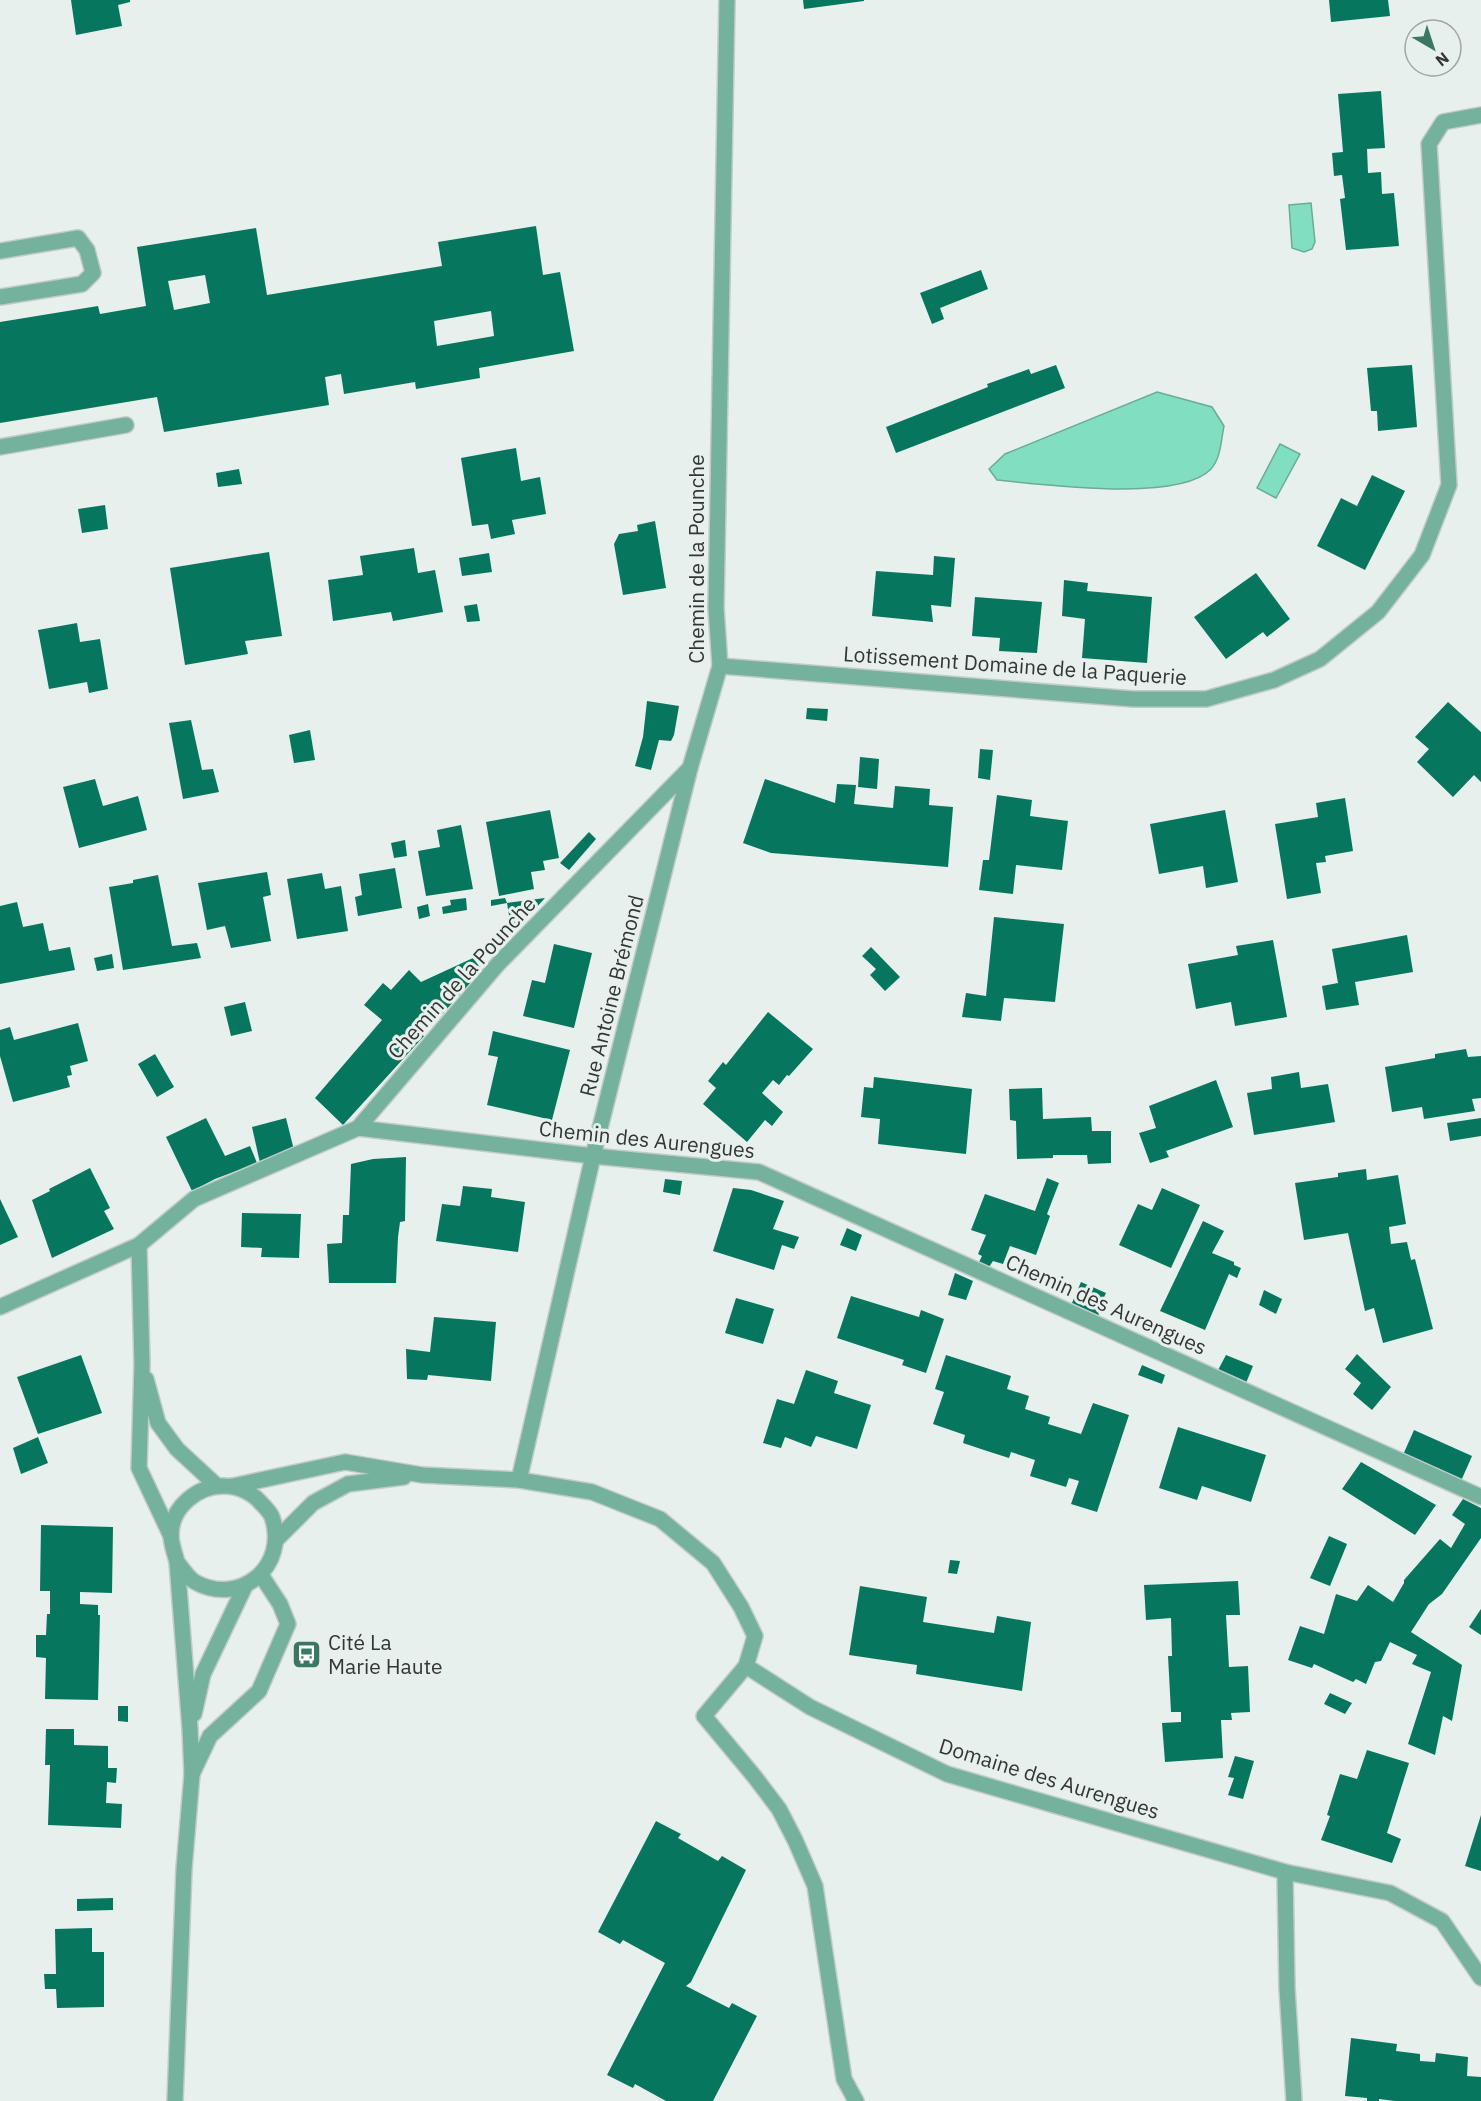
<svg xmlns="http://www.w3.org/2000/svg" width="1481" height="2101" viewBox="0 0 1481 2101" font-family="'IBM Plex Sans',sans-serif">
<style>
.water{fill:#82dec0;stroke:#6aac96;stroke-width:1.5}
.building{fill:#06775e;fill-rule:evenodd}
.lines{fill:none;stroke-linecap:round;stroke-linejoin:round}
.service-casing{stroke:#c3cbc7;stroke-width:18}
.minor-casing{stroke:#c3cbc7;stroke-width:18}
.service{stroke:#74b29d;stroke-width:15}
.minor{stroke:#74b29d;stroke-width:15}
.labels{text-anchor:middle;stroke-width:6;stroke-linejoin:round;paint-order:stroke}
.street-label{font-size:21px;fill:#333635;stroke:#e7f0ec}
.poi-label{font-size:21px;fill:#333635;stroke:#e7f0ec;text-anchor:start}
</style>
<rect width="100%" height="100%" fill="#e7f0ec"/>
<!-- water -->
<g class="water">
<polygon points="1311,203 1315,242 1312,249 1304,252 1292,248 1289,205"/>
<path d="M1157,392L1212,407L1224,426C1221,440 1221,458 1211,469C1179,503 1042,484 997,480L989,469L1005,454Z"/>
<polygon points="1280,444 1300,454 1276,498 1257,488"/>
</g>
<!-- building -->
<g class="building">
<polygon points="71,0 130,0 130,2 118,5 122,26 76,35"/>
<polygon points="803,0 864,0 864,1 804,9"/>
<polygon points="1329,0 1388,0 1390,16 1331,22"/>
<polygon points="1381,91 1385,148 1367,149 1368,173 1381,172 1382,194 1394,193 1399,246 1346,250 1340,199 1345,198 1342,175 1334,176 1332,153 1343,152 1338,94"/>
<path d="M536,226L543,275L560,272L574,351L479,368L480,378L416,389L415,382L344,394L341,374L325,377L329,405L164,432L157,397L0,423V322L98,306L100,314L146,306L137,247L256,228L267,295L442,266L438,242ZM205,275L210,303L174,310L168,281ZM491,311L494,336L437,346L434,321Z"/>
<polygon points="981,270 988,289 940,308 944,319 932,324 920,293"/>
<polygon points="1056,365 1065,388 896,453 886,427 988,387 987,384 1029,369 1031,374"/>
<polygon points="1412,365 1417,427 1378,431 1377,411 1371,411 1367,368"/>
<polygon points="516,448 521,481 540,477 546,514 512,520 515,534 491,539 488,524 472,526 461,458"/>
<polygon points="239,469 242,484 218,487 216,473"/>
<polygon points="1372,475 1405,491 1365,570 1317,546 1341,498 1357,506"/>
<polygon points="105,505 108,529 82,533 78,509"/>
<polygon points="655,521 666,588 623,595 614,544 619,534 638,531 637,525"/>
<polygon points="414,548 418,573 435,570 443,612 393,621 391,612 333,621 328,580 363,575 360,556"/>
<polygon points="269,552 282,636 245,641 248,654 185,665 170,568"/>
<polygon points="489,553 492,572 462,576 459,558"/>
<polygon points="934,556 955,558 951,607 931,605 933,622 872,616 876,571 933,575"/>
<polygon points="1256,573 1290,619 1267,637 1263,632 1226,659 1194,617"/>
<polygon points="1064,580 1088,583 1087,591 1152,597 1147,663 1082,658 1085,619 1062,616"/>
<polygon points="975,597 1042,602 1037,653 999,651 1000,638 972,636"/>
<polygon points="477,604 480,621 467,622 464,606"/>
<polygon points="77,623 80,642 100,639 108,689 89,693 87,682 49,689 38,630"/>
<polygon points="647,701 679,706 674,735 671,741 659,740 651,770 635,766 643,737"/>
<polygon points="1448,702 1481,732 1481,782 1474,775 1453,797 1417,762 1429,749 1415,737"/>
<polygon points="807,708 828,709 827,721 806,719"/>
<polygon points="191,720 202,770 213,769 219,792 183,799 169,723"/>
<polygon points="310,730 315,760 294,763 289,735"/>
<polygon points="980,749 993,750 990,780 978,778"/>
<polygon points="860,757 879,759 877,789 858,787"/>
<polygon points="95,779 103,806 138,796 147,830 79,848 63,787"/>
<polygon points="765,779 835,803 837,784 856,785 854,804 893,808 895,786 930,789 929,805 953,807 948,867 771,853 743,843"/>
<polygon points="997,795 1032,800 1030,816 1068,821 1062,870 1016,865 1013,894 979,890 983,860 989,860"/>
<polygon points="1345,798 1353,851 1325,856 1326,862 1316,863 1321,893 1287,899 1275,824 1318,817 1316,803"/>
<polygon points="550,810 559,858 543,861 545,870 531,872 534,889 499,896 486,822"/>
<polygon points="1225,810 1238,882 1206,888 1203,866 1159,874 1150,824"/>
<polygon points="461,825 473,889 426,896 418,851 440,847 437,830"/>
<polygon points="589,832 596,839 569,870 560,863"/>
<polygon points="405,840 407,856 394,858 391,843"/>
<polygon points="395,868 402,908 358,916 355,897 362,895 359,874"/>
<polygon points="267,872 271,895 263,897 271,941 231,948 225,926 207,930 198,883"/>
<polygon points="322,873 325,889 341,886 348,931 297,939 287,879"/>
<polygon points="158,875 172,946 197,943 201,958 123,970 109,887 133,883 133,880"/>
<polygon points="466,898 467,910 443,914 442,907 451,905 450,900"/>
<polygon points="505,898 507,903 491,906 491,900"/>
<polygon points="545,898 512,934 507,903"/>
<polygon points="17,902 23,927 43,923 49,951 70,947 75,970 0,984 0,906"/>
<polygon points="428,904 430,916 419,919 417,907"/>
<polygon points="994,917 1064,924 1055,1002 1004,998 1001,1021 962,1017 966,993 986,996"/>
<polygon points="1407,935 1413,972 1355,982 1359,1005 1326,1010 1322,986 1338,983 1332,949"/>
<polygon points="1273,940 1287,1017 1235,1026 1231,1002 1196,1009 1188,964 1238,955 1236,946"/>
<polygon points="554,944 592,953 574,1028 523,1016 532,980 545,983"/>
<polygon points="871,947 900,977 885,991 870,975 876,969 862,956"/>
<polygon points="112,954 114,968 97,971 94,958"/>
<polygon points="473,958 482,970 436,1021 433,1018 420,1033 424,1036 343,1125 315,1098 382,1020 364,1005 383,983 391,990 409,970 421,982"/>
<polygon points="245,1002 252,1031 231,1036 224,1007"/>
<polygon points="768,1012 813,1049 789,1076 787,1075 779,1085 773,1080 762,1093 783,1112 772,1126 765,1120 747,1142 703,1104 716,1088 708,1081 723,1062 726,1065"/>
<polygon points="78,1023 88,1061 70,1066 72,1075 67,1076 70,1087 13,1102 0,1056 0,1030 10,1027 14,1040"/>
<polygon points="493,1031 570,1050 552,1120 487,1105 498,1057 488,1055"/>
<polygon points="1466,1049 1468,1057 1481,1056 1481,1098 1472,1099 1475,1111 1424,1119 1422,1107 1392,1112 1385,1067 1435,1058 1435,1054"/>
<polygon points="155,1054 174,1087 157,1097 138,1064"/>
<polygon points="1299,1072 1301,1088 1328,1084 1335,1122 1254,1135 1247,1093 1272,1089 1271,1077"/>
<polygon points="874,1077 972,1089 966,1154 878,1144 880,1119 861,1117 864,1087 873,1088"/>
<polygon points="1216,1080 1233,1127 1166,1151 1169,1157 1150,1163 1139,1133 1156,1128 1149,1106"/>
<polygon points="1042,1088 1043,1119 1091,1117 1092,1131 1111,1131 1111,1163 1088,1164 1087,1155 1053,1155 1053,1158 1017,1159 1016,1121 1010,1120 1009,1089"/>
<polygon points="206,1118 225,1156 250,1146 257,1163 215,1179 192,1191 166,1137"/>
<polygon points="286,1118 294,1150 260,1163 252,1127"/>
<polygon points="1481,1118 1481,1136 1450,1141 1447,1123"/>
<polygon points="406,1157 405,1221 400,1222 398,1237 396,1283 329,1283 327,1244 342,1243 343,1215 349,1215 351,1164 373,1159"/>
<polygon points="90,1168 110,1208 104,1211 114,1229 52,1258 32,1200 50,1191 49,1189"/>
<polygon points="1366,1169 1367,1180 1398,1175 1406,1224 1389,1227 1391,1244 1407,1242 1411,1260 1415,1259 1433,1329 1383,1343 1374,1308 1365,1311 1348,1233 1304,1240 1295,1183 1338,1177 1338,1173"/>
<polygon points="1047,1178 1059,1183 1047,1214 1050,1216 1036,1255 1010,1246 1003,1264 993,1261 989,1267 979,1262 982,1256 978,1254 986,1235 971,1230 985,1194 1035,1211"/>
<polygon points="665,1179 682,1181 680,1195 663,1192"/>
<polygon points="463,1186 492,1189 491,1197 525,1202 518,1252 436,1241 442,1204 460,1206"/>
<polygon points="733,1188 751,1190 784,1201 773,1229 799,1237 794,1249 782,1245 774,1270 713,1251"/>
<polygon points="1162,1188 1200,1205 1171,1268 1119,1245 1138,1204 1152,1210"/>
<polygon points="0,1199 18,1237 0,1245"/>
<polygon points="242,1213 301,1214 299,1258 261,1257 262,1248 241,1247"/>
<polygon points="1203,1221 1224,1231 1212,1253 1234,1262 1234,1265 1241,1268 1237,1278 1229,1274 1205,1330 1160,1311"/>
<polygon points="847,1228 862,1235 856,1251 840,1245"/>
<polygon points="955,1273 973,1281 966,1300 948,1295"/>
<polygon points="1081,1282 1106,1293 1098,1310 1099,1316 1072,1303"/>
<polygon points="1264,1290 1282,1299 1276,1314 1259,1305"/>
<polygon points="851,1296 919,1317 921,1310 944,1319 926,1373 902,1365 904,1360 837,1338"/>
<polygon points="736,1298 774,1309 763,1344 725,1333"/>
<polygon points="434,1317 496,1322 491,1381 428,1375 427,1380 407,1379 406,1349 430,1352"/>
<polygon points="1357,1354 1391,1387 1372,1410 1353,1394 1361,1383 1345,1369"/>
<polygon points="81,1355 102,1413 38,1434 17,1377"/>
<polygon points="946,1355 1011,1376 1007,1389 1029,1396 1025,1409 1050,1417 1048,1424 1081,1434 1093,1403 1129,1415 1097,1512 1071,1504 1079,1481 1069,1478 1066,1487 1030,1476 1035,1460 1011,1452 1009,1458 987,1451 963,1443 965,1435 933,1424 944,1392 935,1389"/>
<polygon points="1226,1355 1253,1366 1246,1383 1218,1370"/>
<polygon points="1142,1365 1165,1375 1162,1384 1138,1375"/>
<polygon points="806,1370 838,1381 834,1393 871,1405 857,1449 816,1436 811,1447 785,1437 781,1448 763,1443 777,1399 794,1404"/>
<polygon points="1178,1427 1266,1455 1251,1502 1202,1486 1197,1500 1159,1488"/>
<polygon points="1414,1430 1472,1456 1461,1481 1403,1455"/>
<polygon points="38,1437 48,1463 21,1474 13,1448"/>
<polygon points="1361,1462 1436,1505 1415,1535 1342,1489"/>
<polygon points="1463,1499 1481,1508 1481,1538 1442,1594 1429,1604 1411,1632 1462,1665 1452,1721 1443,1716 1435,1755 1408,1744 1431,1672 1412,1664 1417,1655 1390,1642 1381,1661 1375,1662 1366,1684 1356,1679 1353,1682 1314,1664 1312,1668 1288,1660 1300,1626 1324,1634 1336,1594 1357,1601 1368,1585 1393,1602 1404,1583 1404,1580 1440,1539 1451,1548 1465,1524 1452,1515"/>
<polygon points="41,1525 113,1527 112,1593 80,1592 80,1604 98,1605 98,1615 100,1615 98,1700 45,1699 46,1658 36,1657 36,1635 46,1635 47,1614 50,1614 50,1591 40,1591"/>
<polygon points="1329,1536 1347,1544 1330,1586 1310,1578"/>
<polygon points="950,1560 960,1561 957,1574 948,1573"/>
<polygon points="1238,1581 1240,1615 1226,1615 1229,1667 1248,1666 1250,1712 1231,1713 1232,1720 1221,1720 1223,1758 1165,1762 1162,1723 1181,1722 1181,1712 1171,1712 1168,1656 1172,1656 1171,1618 1146,1620 1144,1585"/>
<polygon points="860,1586 927,1597 923,1622 994,1633 997,1616 1031,1622 1022,1691 916,1674 917,1665 849,1655"/>
<polygon points="1481,1609 1481,1635 1469,1627"/>
<polygon points="1330,1693 1352,1703 1345,1714 1324,1704"/>
<polygon points="118,1706 128,1706 128,1722 118,1721"/>
<polygon points="46,1729 74,1729 74,1745 108,1746 108,1768 117,1768 116,1783 107,1782 106,1803 122,1804 121,1828 48,1825 50,1765 45,1765"/>
<polygon points="1367,1750 1409,1763 1387,1833 1401,1839 1392,1863 1321,1840 1330,1816 1327,1815 1340,1774 1357,1779"/>
<polygon points="1235,1756 1254,1761 1243,1799 1228,1795 1234,1778 1228,1777"/>
<polygon points="1481,1815 1481,1871 1465,1866"/>
<polygon points="656,1821 681,1834 678,1838 718,1861 722,1856 746,1870 691,1982 686,1986 729,2008 732,2003 757,2016 713,2101 666,2101 635,2084 633,2088 607,2075 665,1963 623,1940 620,1944 598,1932"/>
<polygon points="113,1898 113,1910 77,1911 77,1899"/>
<polygon points="92,1928 92,1952 104,1952 104,2007 57,2008 56,1989 45,1989 44,1974 56,1974 55,1929"/>
<polygon points="1351,2038 1397,2044 1396,2051 1420,2054 1420,2061 1435,2062 1436,2053 1468,2057 1467,2076 1481,2077 1481,2101 1395,2101 1379,2099 1379,2101 1367,2101 1367,2098 1345,2096"/>
</g>
<g class="lines">
<defs>
<g id="service">
<polyline points="0,251 78,238 87,250 93,273 82,284 0,297"/>
<polyline points="0,447 126,425"/>
<polyline points="746,1666 704,1716 754,1776 779,1809 795,1840 815,1886 844,2079 856,2101"/>
<polyline points="192,1774 210,1736 259,1691 288,1624 280,1604 261,1575"/>
</g>
<g id="minor">
<polyline points="720,666 1133,699 1206,699 1274,680 1320,659 1378,612 1422,555 1449,485 1429,144 1443,122 1481,115"/>
<polyline points="358,1128 498,964 690,768 720,666 716,608 727,0"/>
<polyline points="139,1245 142,1364 139,1468 171,1536"/>
<polyline points="0,1307 139,1245 194,1199 358,1128 593,1156 759,1172 1481,1497"/>
<polyline points="146,1379 158,1423 177,1449 216,1485"/>
<polyline points="519,1480 593,1156 690,768"/>
<polyline points="233,1486 345,1462 422,1475 519,1480 592,1492 660,1519 713,1563 741,1607 755,1636 746,1666 810,1707 947,1774 1285,1872 1390,1893 1442,1921 1481,1978"/>
<polyline points="276,1540 313,1503 348,1484 404,1477"/>
<polyline points="194,1714 203,1674 245,1586"/>
<polyline points="1285,1872 1287,1988 1294,2101"/>
<path d="M175,2101L184,1869L192,1774L190,1729L177,1562C175,1554 171,1544 171,1535C171,1507 198,1485 225,1486C238,1486 253,1493 261,1503C265,1507 270,1512 272,1517C289,1566 240,1607 195,1582C188,1578 182,1568 177,1562"/>
</g>
</defs>
<!-- service casing -->
<use href="#service" class="service-casing"/>
<!-- minor casing -->
<use href="#minor" class="minor-casing"/>
<!-- service -->
<use href="#service" class="service"/>
<!-- minor -->
<use href="#minor" class="minor"/>
</g>
<!-- icons -->
<defs>
<symbol id="bus-square" viewBox="-11 -11 22 22"><rect x="-9" y="-9" width="18" height="18" rx="4" fill="#3a7865" stroke="#e7f0ec"/><path d="M-5-6H5V4H4V6H2V4H-2V6H-4V4H-5ZM-3.5-4V0h7V-4ZM-3.5 1.2v1.5H-2V1.2ZM2 1.2v1.5H3.5V1.2Z" fill="#fff"/></symbol>
</defs>
<g fill-rule="evenodd">
<use href="#bus-square" x="290" y="1638" width="33" height="33"/>
</g>
<g class="labels">
<!-- street labels -->
<g class="street-label">
<text transform="translate(697 559) rotate(-90)" y="7">Chemin de la Pounche</text>
<text transform="translate(1015 666) rotate(4)" y="7">Lotissement Domaine de la Paquerie</text>
<text transform="translate(462 978) rotate(-48)" y="7">Chemin de la Pounche</text>
<text transform="translate(612 996) rotate(-76)" y="7">Rue Antoine Brémond</text>
<text transform="translate(647 1140) rotate(6)" y="7">Chemin des Aurengues</text>
<text transform="translate(1106 1305) rotate(24)" y="7">Chemin des Aurengues</text>
<text transform="translate(1049 1779) rotate(17)" y="7">Domaine des Aurengues</text>
</g>
<!-- poi labels -->
<g class="poi-label">
<text x="328" y="1650">Cité La<tspan x="328" dy="24">Marie Haute</tspan></text>
</g>
</g>
<!-- north arrow -->
<g transform="translate(1433 48) rotate(141)"><circle r="28" fill="#e7f0ec" stroke="#9fa6a3" stroke-width="1.5"/>
<path d="M0-4.5L10 22L0 15L-10 22Z" fill="#3a7865"/>
<text y="-9" font-size="16" font-weight="bold" text-anchor="middle" fill="#333635">N</text>
</g>
</svg>
